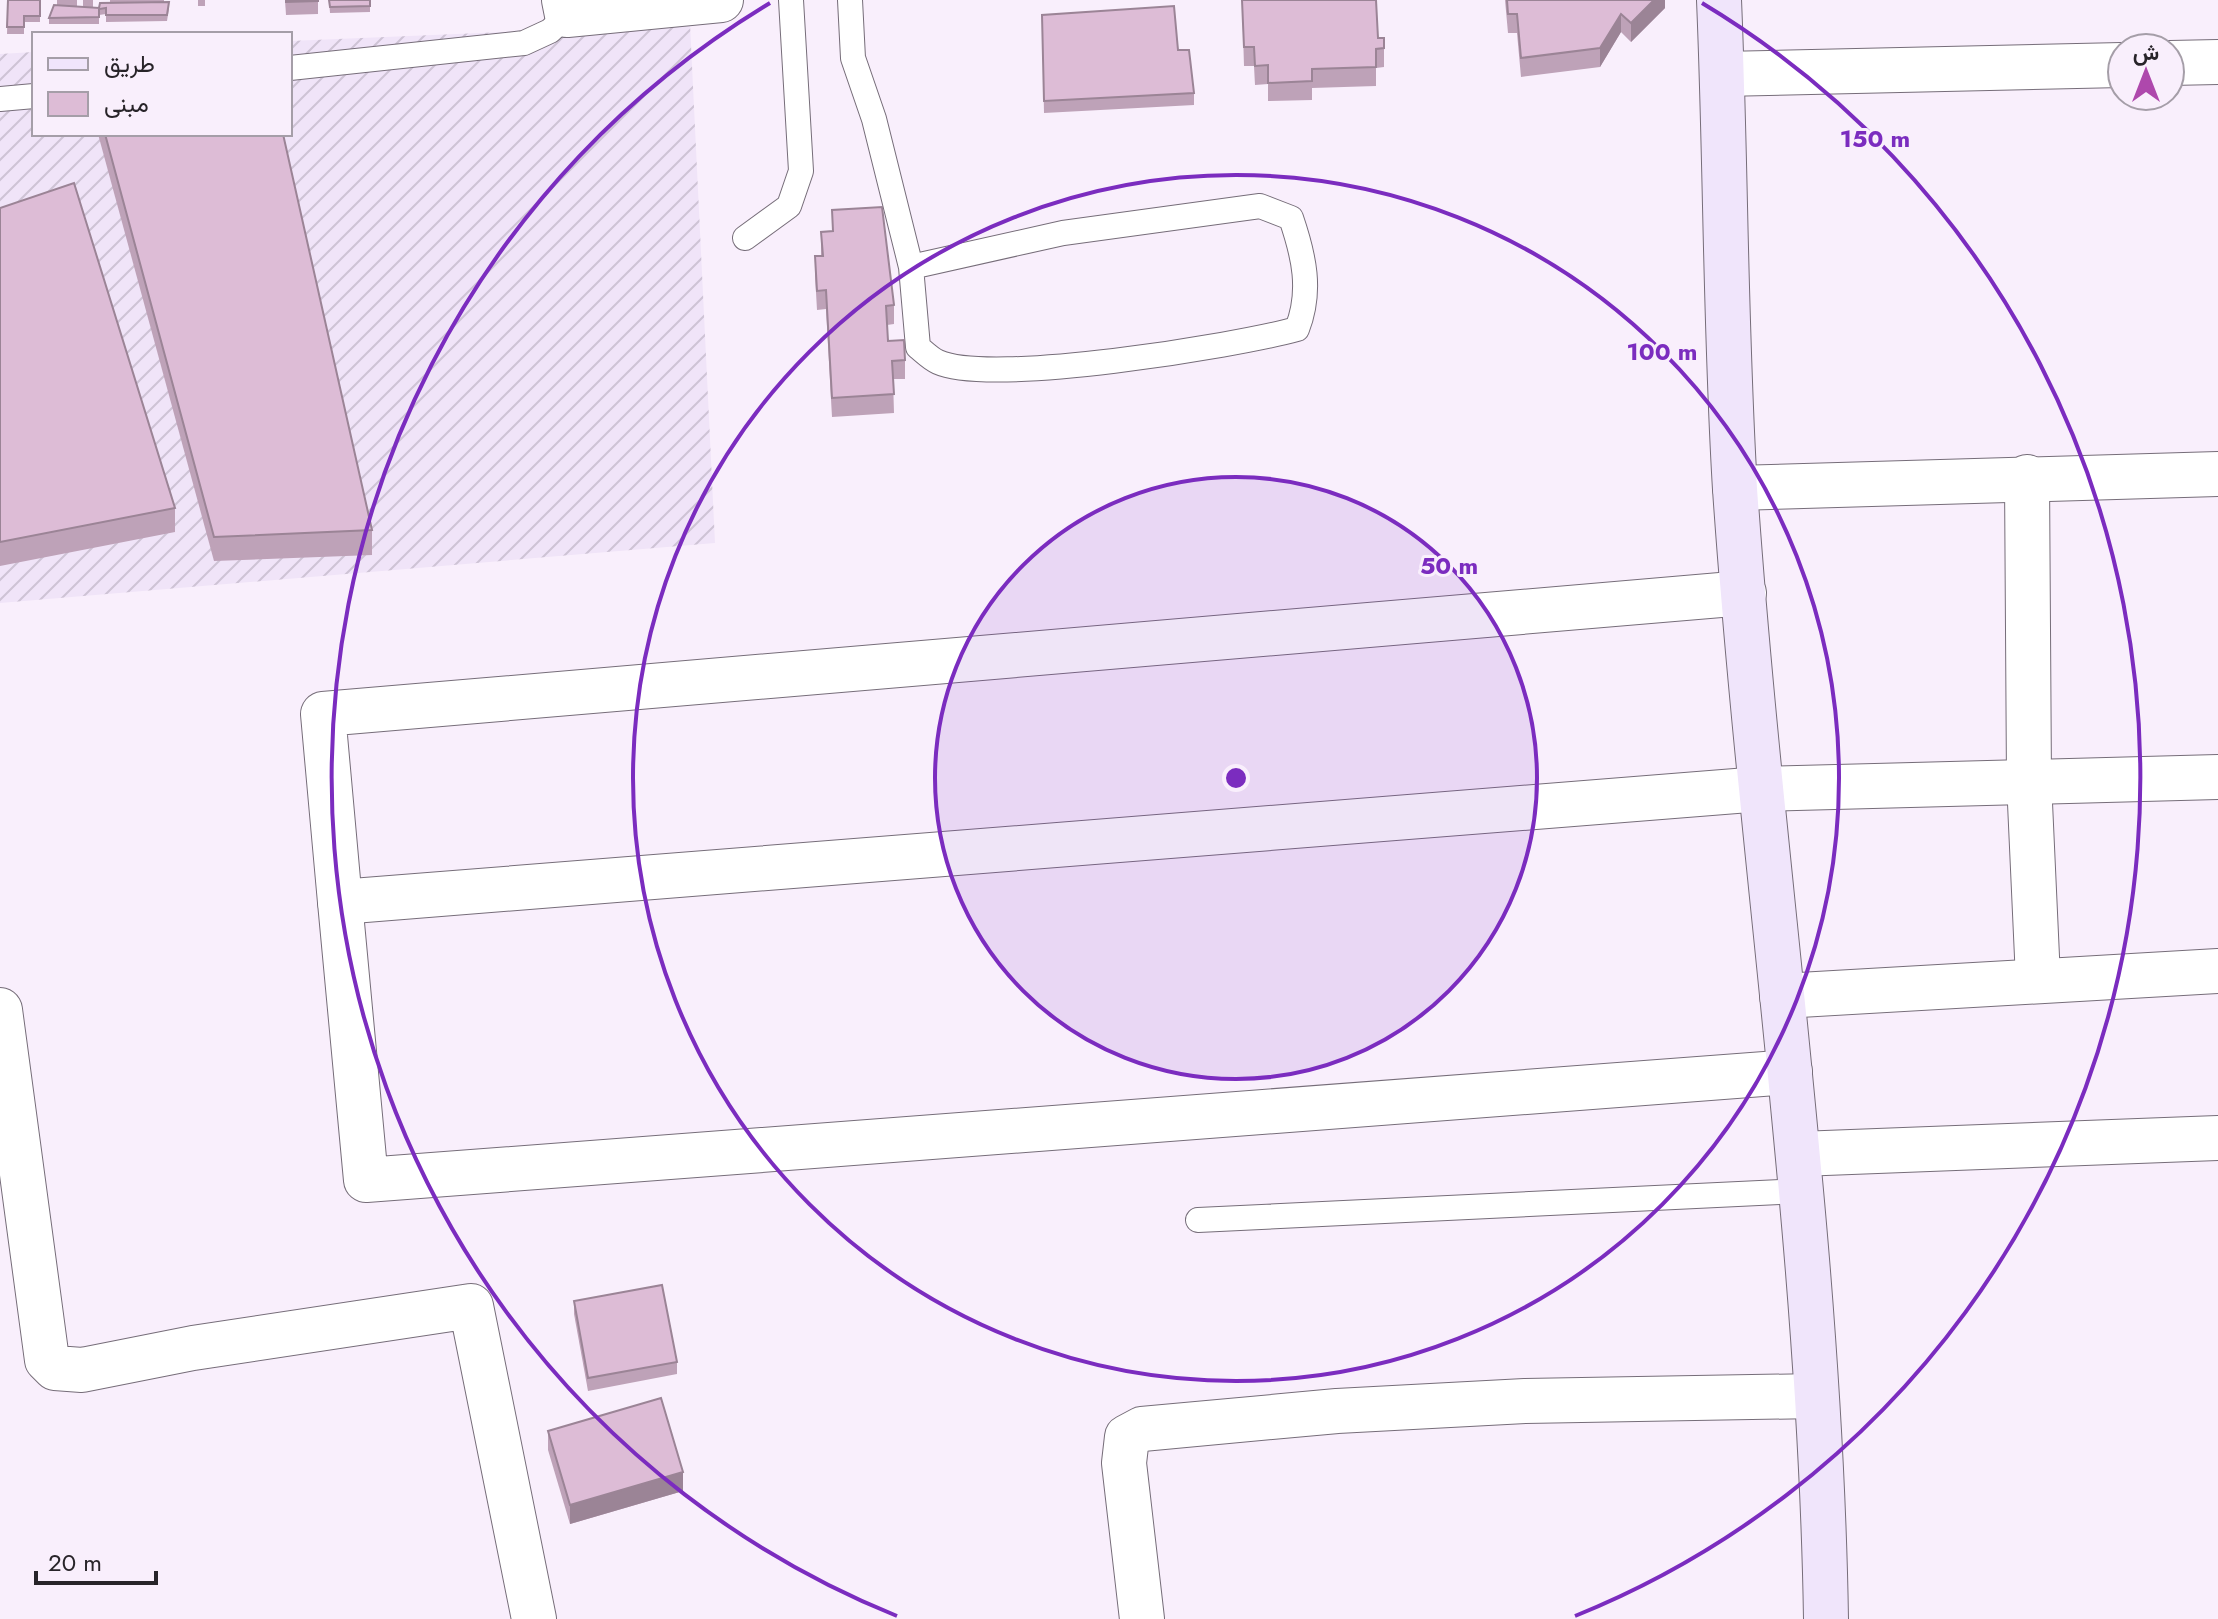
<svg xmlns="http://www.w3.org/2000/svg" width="2218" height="1619" viewBox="0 0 2218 1619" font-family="Jost,Vazirmatn,sans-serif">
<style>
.industrial{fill:url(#industrial-furrows)}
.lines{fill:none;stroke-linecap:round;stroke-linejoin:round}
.lane-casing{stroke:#766d79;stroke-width:26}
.street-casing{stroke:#766d79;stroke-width:46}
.secondary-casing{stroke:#766d79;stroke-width:46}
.lane{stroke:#fff;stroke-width:24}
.street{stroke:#fff;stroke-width:44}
.secondary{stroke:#f0e5fb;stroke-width:44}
.wall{fill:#bea2b8}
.shaded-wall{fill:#9b8496}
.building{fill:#ddbcd6;stroke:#9b8496;stroke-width:2}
.ring{fill:none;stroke:#7b2cbf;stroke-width:4}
.centre{fill:#7b2cbf;stroke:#f9effc;stroke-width:4}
.ring-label{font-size:24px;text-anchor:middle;font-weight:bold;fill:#7b2cbf;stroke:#f9effc;stroke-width:6;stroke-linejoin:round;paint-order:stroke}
</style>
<defs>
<pattern id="industrial-furrows" width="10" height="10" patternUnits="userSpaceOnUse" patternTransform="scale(2)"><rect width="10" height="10" fill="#f0e4f8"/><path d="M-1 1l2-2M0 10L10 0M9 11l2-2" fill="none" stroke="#cec3d5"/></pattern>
</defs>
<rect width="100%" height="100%" fill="#f9effc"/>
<!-- industrial -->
<polygon class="industrial" points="690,24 715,543 0,603 0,54 34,52 34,134 290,134 290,41"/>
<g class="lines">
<defs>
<g id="lane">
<path d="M850,0L853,58L874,119L911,267L918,347C924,352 931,359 938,362C991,386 1235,346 1297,329C1312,291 1304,256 1291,218L1260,206L1063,233L911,267"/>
<polyline points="290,68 524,43 550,31 567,15"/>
<polyline points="0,99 34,96"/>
<polyline points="745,238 789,206 801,171 791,0"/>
<polyline points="1198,1220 1801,1191"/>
</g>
<g id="street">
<polyline points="564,0 567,15 721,0"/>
<polyline points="2170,63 2218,62"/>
<polyline points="1722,74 2122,65"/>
<polyline points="2027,477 2029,781 2038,979"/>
<polyline points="1735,488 2218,474"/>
<polyline points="1744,593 323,714 340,902 1761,789 2218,777"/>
<polyline points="340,902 366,1180 1790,1072"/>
<polyline points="1782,996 2218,971"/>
<polyline points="0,1010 47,1360 55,1368 82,1370 193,1348 471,1306 534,1619"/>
<polyline points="1799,1154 2218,1138"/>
<polyline points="1142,1619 1124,1463 1127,1437 1142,1429 1337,1411 1525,1401 1816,1396"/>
</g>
<path id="secondary" d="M1719,0C1726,163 1725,326 1735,489C1761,866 1820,1241 1826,1619"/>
</defs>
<!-- lane casing -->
<use href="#lane" class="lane-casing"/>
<!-- street casing -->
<use href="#street" class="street-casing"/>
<!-- secondary casing -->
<use href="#secondary" class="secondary-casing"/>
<!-- lane -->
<use href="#lane" class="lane"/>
<!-- street -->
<use href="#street" class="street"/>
<!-- secondary -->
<use href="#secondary" class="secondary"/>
</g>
<!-- wall -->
<g class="wall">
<polygon points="8,0 40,0 40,22 24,22 24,34 7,34"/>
<polygon points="57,0 77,0 77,7 83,7 83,0 93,0 93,7 169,8 167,21 106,22 106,14 99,15 99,24 49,24 49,18 57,5"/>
<rect x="110" y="0" width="54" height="2"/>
<polygon points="198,0 225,0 205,0 205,6 198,6"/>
<polygon points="285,0 318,0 318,14 286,15"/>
<polygon points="329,0 370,0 370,12 330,13"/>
<polygon points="1242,0 1376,0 1378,38 1384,38 1384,67 1376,68 1376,86 1312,88 1312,100 1268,101 1268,84 1255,85 1254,66 1244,66"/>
<polygon points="1505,0 1665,0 1665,8 1631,42 1621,32 1600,67 1521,77 1517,33 1508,33"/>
<polygon points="1042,15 1178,50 1194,93 1194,105 1044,113"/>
<polygon points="98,134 283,134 372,530 372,555 214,561"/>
<polygon points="0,208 175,508 175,532 0,566"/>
<polygon points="832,210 894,305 894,324 887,325 888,341 905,360 905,379 893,379 894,413 832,417 826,309 817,310 815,275 815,256 821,256 821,232 832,231"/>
<polygon points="574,1301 677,1362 677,1374 588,1391 574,1314"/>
<polygon points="548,1431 683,1491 570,1524 548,1450"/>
</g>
<!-- shaded-wall -->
<g class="shaded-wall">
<polygon points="1654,0 1665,0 1665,8 1631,42 1631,23"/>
<polygon points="1621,14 1621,32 1600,67 1600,48"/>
<polygon points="683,1472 683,1491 570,1524 570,1505"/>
</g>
<!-- building -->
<g class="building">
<polygon points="8,0 40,0 40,16 24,16 24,27 7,27"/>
<polygon points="286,0 318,0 318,1 286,2"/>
<polygon points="329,0 370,0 370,6 330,7"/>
<polygon points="1242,0 1376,0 1378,38 1384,38 1384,48 1376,49 1376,67 1312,69 1312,81 1268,83 1268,65 1255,66 1254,47 1244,47"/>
<polygon points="1507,0 1654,0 1631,23 1621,14 1600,48 1521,58 1517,14 1508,14"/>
<polygon points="169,2 167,15 106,15 106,8 99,9 99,17 49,18 54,5 99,8 100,3"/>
<polygon points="1174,6 1178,50 1189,50 1194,93 1044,101 1042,15"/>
<polygon points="105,134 283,134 372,530 214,537"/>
<polygon points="74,183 175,508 0,542 0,208"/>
<polygon points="882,207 894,305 886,306 888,341 904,340 905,360 892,361 894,394 832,398 826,290 817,291 815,256 823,256 821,232 833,231 832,210"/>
<polygon points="662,1285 677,1362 588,1378 574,1301"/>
<polygon points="661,1398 683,1472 570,1505 548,1431"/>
</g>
<!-- distance rings -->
<circle cx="1236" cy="778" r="301" fill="#7b2cbf" fill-opacity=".12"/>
<g class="ring">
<circle cx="1236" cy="778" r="301"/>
<circle cx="1236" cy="778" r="603"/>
<path d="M897 1616A904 904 0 0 1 770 3M1702 3A904 904 0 0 1 1575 1616"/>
</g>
<circle cx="1236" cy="778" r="12" class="centre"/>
<g class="ring-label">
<text x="1875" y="147">150 m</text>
<text x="1662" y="360">100 m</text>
<text x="1449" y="574">50 m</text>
</g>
<!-- legend -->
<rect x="32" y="32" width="260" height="104" fill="#f9effc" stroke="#a59ea8" stroke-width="2"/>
<rect x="48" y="58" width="40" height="12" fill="#f0e5fb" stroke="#a59ea8" stroke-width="2"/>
<text x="104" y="72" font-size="24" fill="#282429">طريق</text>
<rect x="48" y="92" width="40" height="24" fill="#ddbcd6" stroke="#a59ea8" stroke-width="2"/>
<text x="104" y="112" font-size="24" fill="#282429">مبنى</text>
<!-- north arrow -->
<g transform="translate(2146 72)"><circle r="38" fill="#f9effc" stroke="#a59ea8" stroke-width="2"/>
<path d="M0-6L14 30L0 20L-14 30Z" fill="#ae48ac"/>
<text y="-12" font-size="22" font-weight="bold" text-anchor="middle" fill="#282429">ش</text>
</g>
<!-- scale -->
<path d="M36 1571v12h120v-12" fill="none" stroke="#282429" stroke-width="4"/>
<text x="48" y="1571" font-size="24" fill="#282429" stroke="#f9effc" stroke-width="6" paint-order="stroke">20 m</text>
</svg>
